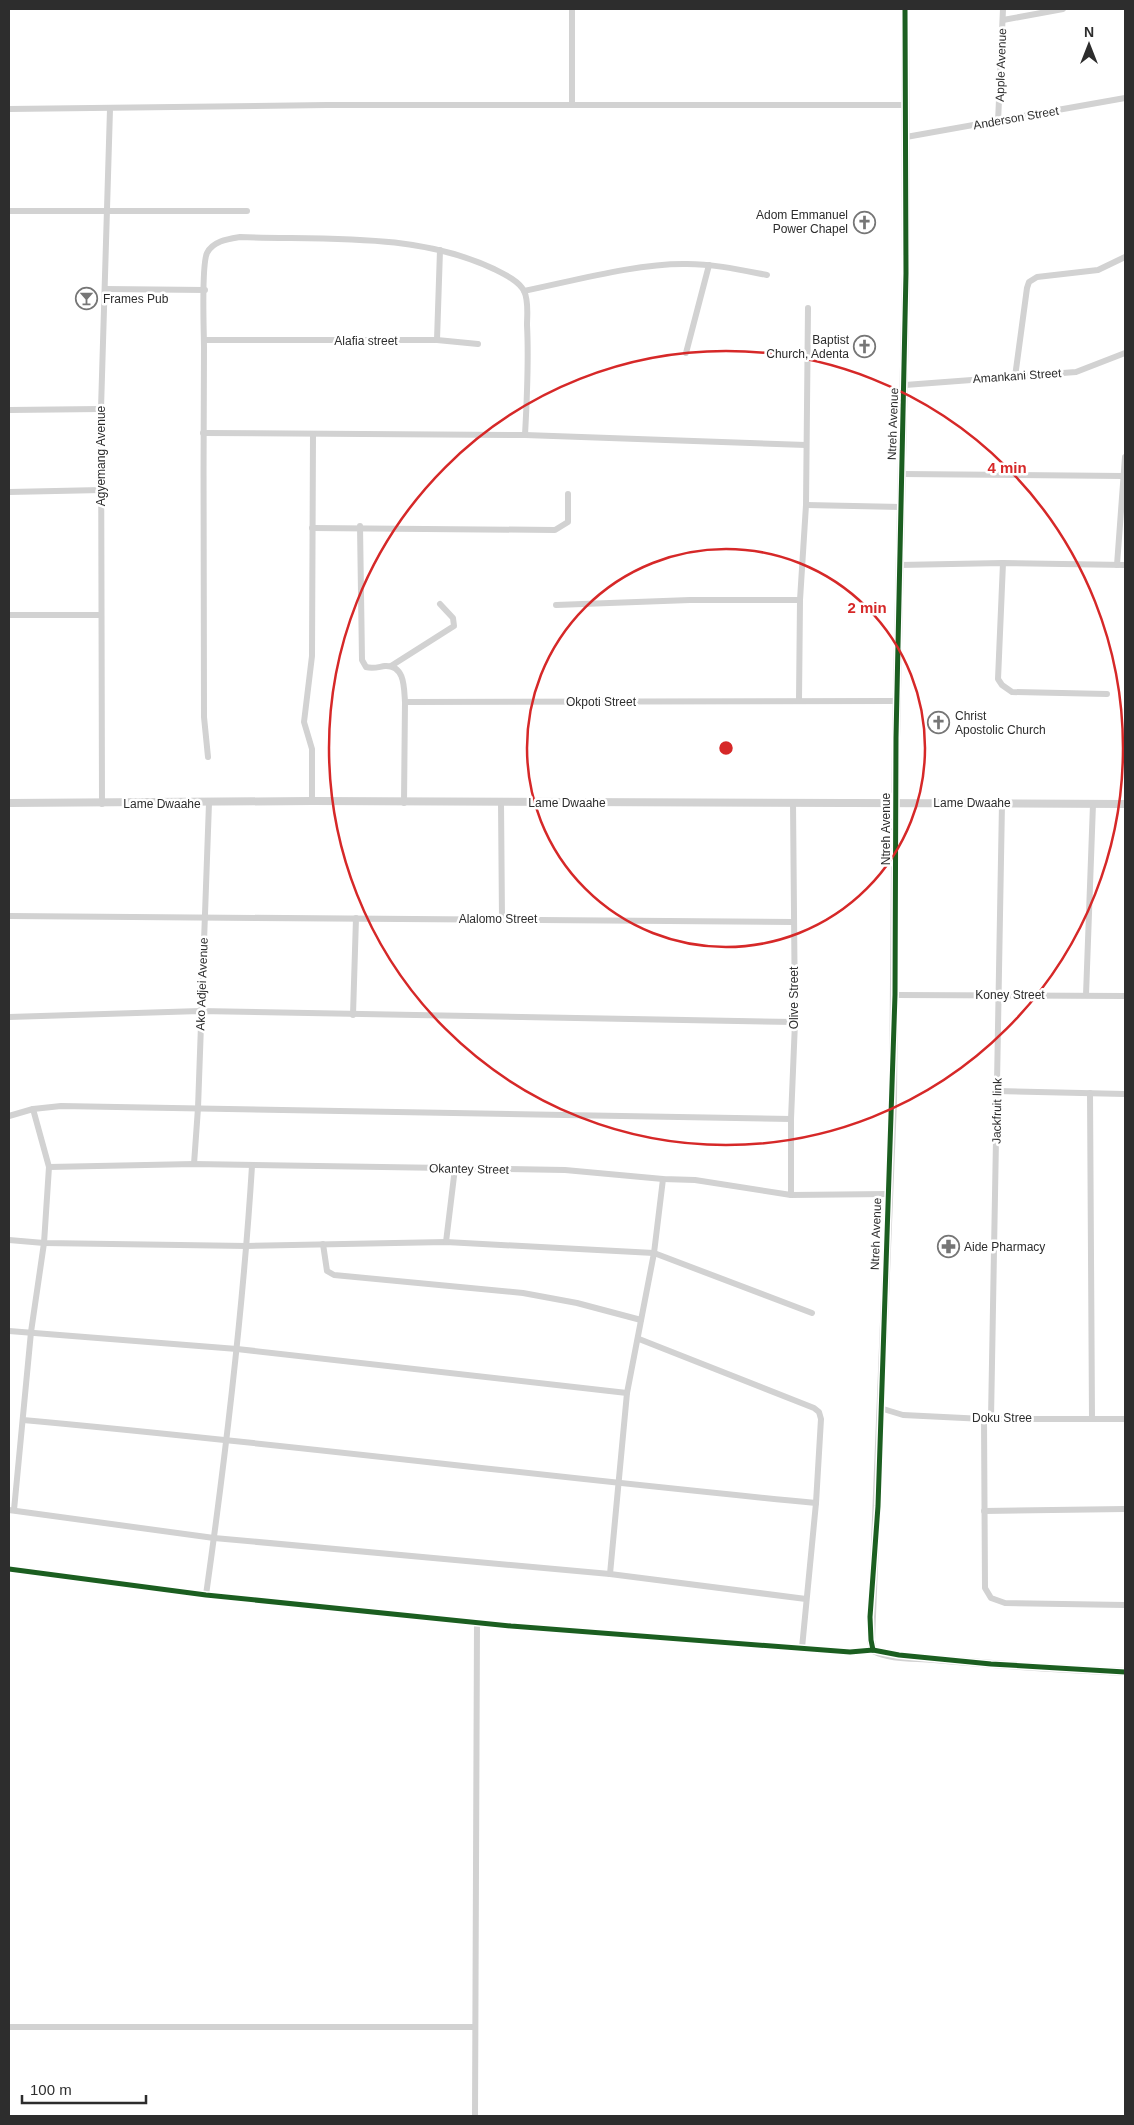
<svg xmlns="http://www.w3.org/2000/svg" width="1134" height="2125" viewBox="0 0 1134 2125" font-family="Helvetica,sans-serif">
<style>
.lines{fill:none;stroke-linecap:round;stroke-linejoin:round}
.minor{stroke:#d2d2d2;stroke-width:6}
.tertiary{stroke:#d2d2d2;stroke-width:8}
.cycleway-casing{stroke:#fff;stroke-width:8}
.cycleway{stroke:#1b5e20;stroke-width:5}
.ring{fill:none;stroke:#d62828;stroke-width:2.5}
.labels{text-anchor:middle;stroke-width:5;stroke-linejoin:round;paint-order:stroke}
.street-label{font-size:12px;fill:#2d2d2d;stroke:#fff}
.poi-label{font-size:12px;fill:#2d2d2d;stroke:#fff;text-anchor:start}
.centre{fill:#d62828;stroke:#fff;stroke-width:2.5}
.ring-label{font-size:15px;text-anchor:middle;font-weight:bold;fill:#d62828;stroke:#fff;stroke-width:5;stroke-linejoin:round;paint-order:stroke}
</style>
<rect width="100%" height="100%" fill="#fff"/>
<g class="lines">
<!-- minor -->
<g class="minor">
<polyline points="1003,20 1063,9"/>
<polyline points="572,104 572,9"/>
<polyline points="9,109 327,105 905,105"/>
<polyline points="998,122 1003,9"/>
<polyline points="906,137 1125,98"/>
<polyline points="9,211 247,211"/>
<polyline points="105,289 205,290"/>
<path d="M524,291C573,281 638,263 687,264C714,264 741,270 767,275"/>
<polyline points="204,340 437,340 440,250"/>
<polyline points="437,340 478,344"/>
<polyline points="686,353 709,265"/>
<polyline points="1015,377 1027,288 1029,282 1037,277 1098,270 1125,257"/>
<polyline points="905,385 1076,372 1125,353"/>
<polyline points="9,410 101,409"/>
<polyline points="203,433 525,435 806,445"/>
<polyline points="902,474 1123,476"/>
<polyline points="9,492 102,490"/>
<polyline points="806,505 901,507"/>
<path d="M360,526L362,660L366,667C373,669 378,667 385,666C405,665 404,688 405,702"/>
<polyline points="312,528 555,530 568,522 568,494"/>
<polyline points="1003,563 998,679 1002,685 1012,692 1107,694"/>
<polyline points="899,565 1003,563 1125,565"/>
<polyline points="1117,565 1125,457"/>
<polyline points="556,605 690,600 800,600"/>
<polyline points="9,615 100,615"/>
<polyline points="391,666 454,626 453,618 440,604"/>
<polyline points="799,700 800,600 806,505 808,308"/>
<path d="M208,757L204,717C204,594 203,471 204,348C204,330 201,266 207,253C213,241 228,239 240,237C324,240 416,232 494,269C504,274 519,281 524,291C529,301 527,315 527,325C529,362 527,399 525,435"/>
<polyline points="312,801 312,749 304,722 312,656 313,434"/>
<polyline points="404,803 405,702 896,701"/>
<polyline points="501,803 502,919"/>
<polyline points="102,804 101,409 110,109"/>
<polyline points="9,916 793,922"/>
<polyline points="895,995 1125,996"/>
<polyline points="1086,995 1093,804"/>
<polyline points="353,1015 356,918"/>
<polyline points="9,1017 200,1011 795,1022"/>
<polyline points="997,1091 1125,1094"/>
<polyline points="1090,1093 1092,1418"/>
<polyline points="9,1116 33,1109 61,1106 791,1119"/>
<polyline points="194,1164 198,1108 209,803"/>
<polyline points="49,1167 194,1164 565,1170 663,1179 695,1180 791,1195 888,1194"/>
<polyline points="791,1195 791,1119 795,1022 793,802"/>
<polyline points="9,1240 44,1243 247,1246 446,1242 654,1253 812,1313"/>
<polyline points="446,1242 455,1168"/>
<polyline points="323,1244 327,1271 334,1275 523,1293 577,1303 641,1320"/>
<polyline points="9,1331 237,1349 627,1393"/>
<polyline points="639,1339 814,1408 819,1412 821,1419 816,1503 802,1648"/>
<polyline points="880,1408 903,1415 984,1419 1125,1419"/>
<polyline points="984,1419 985,1588 991,1598 1005,1603 1125,1605"/>
<polyline points="991,1419 1002,803"/>
<path d="M23,1420C288,1444 552,1478 816,1503"/>
<polyline points="9,1510 214,1538 610,1574 806,1599"/>
<polyline points="14,1510 31,1332 44,1243 49,1167 33,1109"/>
<polyline points="984,1511 1125,1509"/>
<polyline points="9,1569 206,1595 511,1626 850,1652 873,1650"/>
<polyline points="610,1574 627,1393 654,1253 663,1179"/>
<path d="M206,1595C226,1453 243,1310 252,1166"/>
<polyline points="9,2027 475,2027"/>
<polyline points="475,2116 477,1622"/>
</g>
<!-- tertiary -->
<g class="tertiary">
<path d="M905,9L906,273L896,738L893,1102L871,1640L873,1650C890,1659 915,1657 934,1659C997,1665 1061,1669 1125,1672"/>
<polyline points="9,803 312,801 1125,804"/>
</g>
<defs>
<g id="cycleway">
<polyline points="9,1569 206,1595 511,1626 850,1652 873,1650 899,1655 991,1664 1125,1672"/>
<polyline points="873,1650 871,1640 870,1617 878,1506 895,995 896,738 906,273 905,9"/>
</g>
</defs>
<!-- cycleway casing -->
<use href="#cycleway" class="cycleway-casing"/>
<!-- cycleway -->
<use href="#cycleway" class="cycleway"/>
</g>
<!-- distance rings -->
<g class="ring">
<circle cx="726" cy="748" r="199"/>
<circle cx="726" cy="748" r="397"/>
</g>
<!-- icons -->
<defs>
<symbol id="church-ring" viewBox="-11 -11 22 22"><circle r="9.5" fill="#fff" stroke="#767676" stroke-width="1.5"/><path d="M-1.2-6h2.4v3.5h3.3v2.4h-3.3V6h-2.4V-.1h-3.3v-2.4h3.3Z" fill="#767676"/></symbol>
<symbol id="bar-ring" viewBox="-11 -11 22 22"><circle r="9.5" fill="#fff" stroke="#767676" stroke-width="1.5"/><path d="M-6-5H6L.8 .8V4.5H3.5V6h-7V4.5H-.8V.8Z" fill="#767676"/></symbol>
<symbol id="pharmacy-ring" viewBox="-11 -11 22 22"><circle r="9.5" fill="#fff" stroke="#767676" stroke-width="1.5"/><path d="M-2-6h4v4h4v4h-4v4h-4v-4h-4v-4h4Z" fill="#767676"/></symbol>
</defs>
<g fill-rule="evenodd">
<use href="#church-ring" x="852" y="210" width="25" height="25"/>
<use href="#bar-ring" x="74" y="286" width="25" height="25"/>
<use href="#church-ring" x="852" y="334" width="25" height="25"/>
<use href="#church-ring" x="926" y="710" width="25" height="25"/>
<use href="#pharmacy-ring" x="936" y="1234" width="25" height="25"/>
</g>
<g class="labels">
<!-- street labels -->
<g class="street-label">
<text transform="translate(1001 65) rotate(-88)" y="4">Apple Avenue</text>
<text transform="translate(1016 118) rotate(-10)" y="4">Anderson Street</text>
<text x="366" y="345">Alafia street</text>
<text transform="translate(1017 376) rotate(-4)" y="4">Amankani Street</text>
<text transform="translate(893 424) rotate(-88)" y="4">Ntreh Avenue</text>
<text transform="translate(101 456) rotate(-90)" y="4">Agyemang Avenue</text>
<text x="601" y="706">Okpoti Street</text>
<text x="567" y="807">Lame Dwaahe</text>
<text x="972" y="807">Lame Dwaahe</text>
<text x="162" y="808">Lame Dwaahe</text>
<text transform="translate(886 829) rotate(-90)" y="4">Ntreh Avenue</text>
<text x="498" y="923">Alalomo Street</text>
<text transform="translate(202 984) rotate(-88)" y="4">Ako Adjei Avenue</text>
<text x="1010" y="999">Koney Street</text>
<text transform="translate(794 998) rotate(-90)" y="4">Olive Street</text>
<text transform="translate(997 1111) rotate(-89)" y="4">Jackfruit link</text>
<text transform="translate(469 1169) rotate(1)" y="4">Okantey Street</text>
<text transform="translate(876 1234) rotate(-88)" y="4">Ntreh Avenue</text>
<text x="1002" y="1422">Doku Stree</text>
</g>
<!-- poi labels -->
<g class="poi-label">
<text x="848" y="219" text-anchor="end">Adom Emmanuel<tspan x="848" dy="14">Power Chapel</tspan></text>
<text x="103" y="303">Frames Pub</text>
<text x="849" y="344" text-anchor="end">Baptist<tspan x="849" dy="14">Church, Adenta</tspan></text>
<text x="955" y="720">Christ<tspan x="955" dy="14">Apostolic Church</tspan></text>
<text x="964" y="1251">Aide Pharmacy</text>
</g>
</g>
<circle cx="726" cy="748" r="8" class="centre"/>
<g class="ring-label">
<text x="1007" y="473">4 min</text>
<text x="867" y="613">2 min</text>
</g>
<!-- border -->
<rect width="1134" height="2125" fill="none" stroke="#2d2d2d" stroke-width="20"/>
<!-- north arrow -->
<g transform="translate(1089 45)" stroke="#ffffff" stroke-width="4" paint-order="stroke">
<path d="M0-4L9 19L0 12L-9 19Z" fill="#2d2d2d"/>
<text y="-8" font-size="14" font-weight="bold" text-anchor="middle" fill="#2d2d2d">N</text>
</g>
<!-- scale -->
<path d="M22 2095v8h124v-8" fill="none" stroke="#2d2d2d" stroke-width="2.5"/>
<text x="30" y="2095" font-size="15" fill="#2d2d2d" stroke="#ffffff" stroke-width="4" paint-order="stroke">100 m</text>
</svg>
